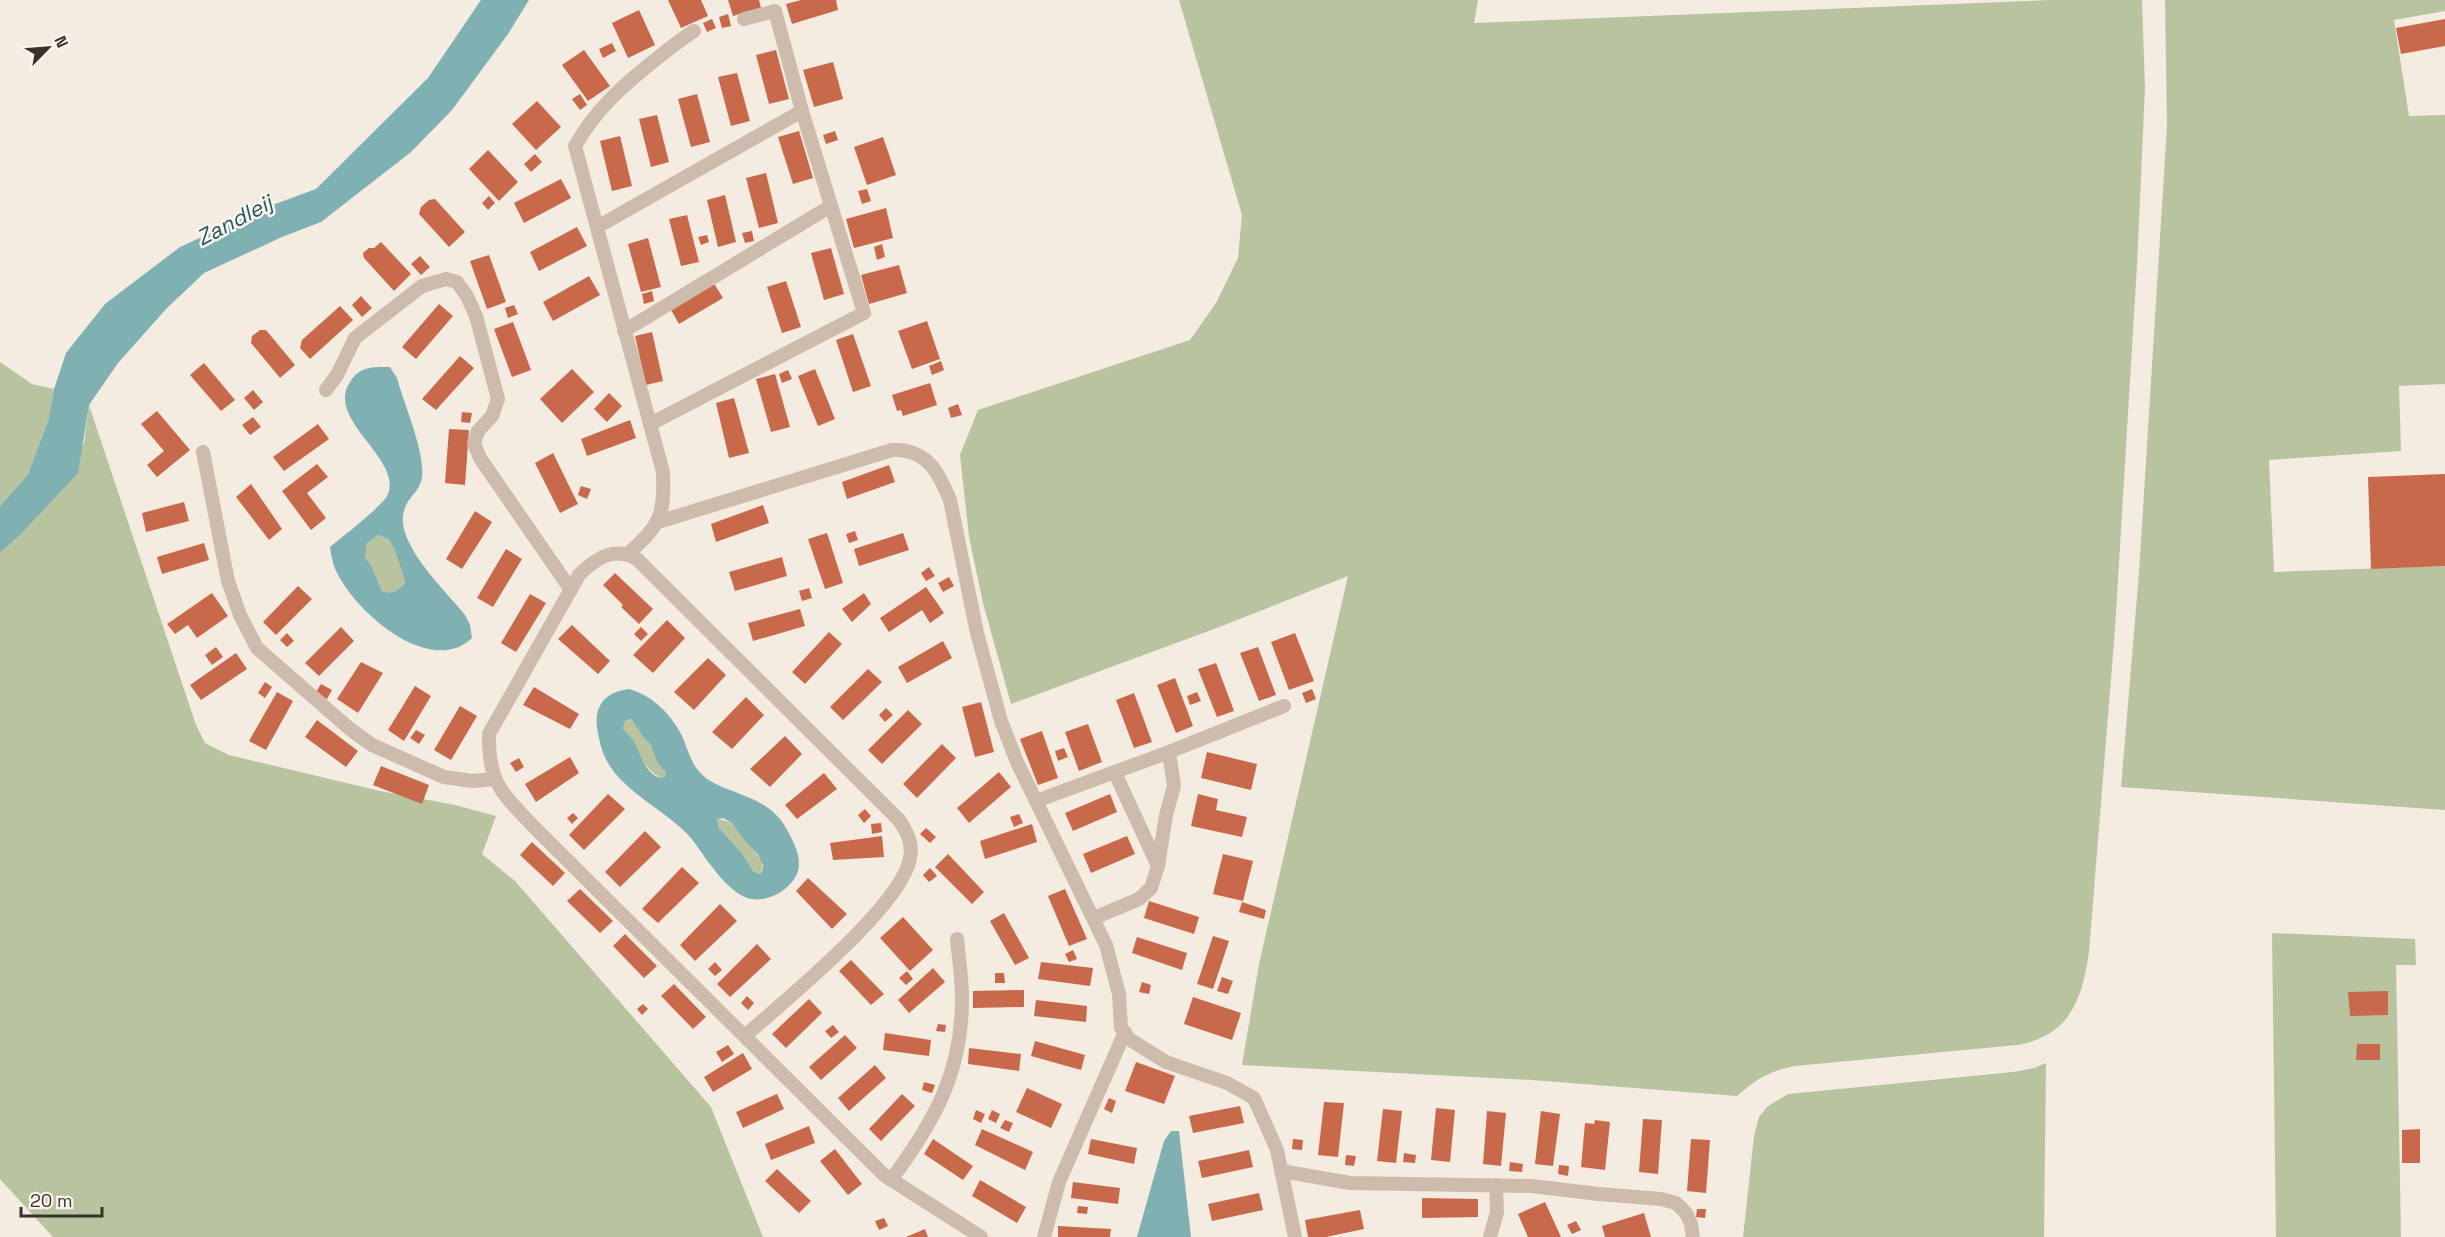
<svg xmlns="http://www.w3.org/2000/svg" width="2445" height="1237" viewBox="0 0 2445 1237" font-family="'Space Grotesk',sans-serif">
<style>
.green{fill:#b8c4a0}
.water{fill:#7fb0b2;fill-rule:evenodd}
.building{fill:#c8694b}
.lines{fill:none;stroke-linecap:round;stroke-linejoin:round}
.lane{stroke:#cdbbac;stroke-width:14}
.labels{text-anchor:middle;stroke-width:5;stroke-linejoin:round;paint-order:stroke}
.water-label{font-size:22px;font-style:italic;fill:#1f5a5e;stroke:#fbf5ee}
</style>
<rect width="100%" height="100%" fill="#f4ebe1"/>
<!-- green -->
<g class="green">
<path d="M1179,0H1478L1474,23L2051,0H2142L2145,88L2137,265L2115,629L2089,952C2082,1001 2069,1036 2017,1045L1795,1066C1769,1071 1756,1079 1737,1096L1532,1080L1242,1065L1259,964L1348,576L1222,626L1011,704L983,603L969,537L960,455L978,410L1190,340L1216,303L1238,258L1242,215Z"/>
<polygon points="2165,0 2445,0 2445,11 2394,20 2409,116 2445,115 2445,384 2399,386 2401,451 2269,460 2274,572 2445,566 2445,810 2121,787 2139,573 2167,126"/>
<polygon points="0,362 32,384 54,389 48,421 28,474 0,506"/>
<polygon points="89,405 196,725 205,743 229,755 380,791 455,805 496,816 482,854 515,881 711,1107 763,1237 53,1237 0,1179 0,553 18,537 84,443"/>
<path d="M378,535C381,536 385,537 388,539C393,544 404,575 405,583C399,590 391,595 382,591L372,567L365,557L367,543Z"/>
<path d="M633,719L643,737L650,744L657,762L666,773V777C648,781 633,741 623,729L625,721Z"/>
<polygon points="717,818 732,823 762,860 762,871 758,874 753,871 742,853 719,828"/>
<polygon points="2272,933 2415,939 2416,965 2396,965 2401,1237 2276,1237"/>
<polygon points="2046,1063 2044,1237 1743,1237 1754,1136 1759,1117 1768,1106 1788,1094 2013,1072 2034,1068"/>
</g>
<!-- water -->
<g class="water">
<polygon points="481,0 529,0 508,34 452,110 411,152 321,222 282,237 204,273 167,308 118,363 89,405 78,473 18,537 0,553 0,506 28,474 48,421 54,389 66,353 105,304 180,247 267,207 316,189 428,78"/>
<path d="M390,367L397,378C405,407 419,437 422,466C425,491 409,493 404,511C394,543 446,591 465,615L470,625L472,638C429,679 350,608 334,566C332,560 331,553 330,547C341,538 385,504 388,494C402,458 325,420 350,382C360,366 373,367 390,367ZM378,535C381,536 385,537 388,539C393,543 404,576 405,583C399,590 391,595 382,591L372,567L365,557L367,543Z"/>
<path d="M629,689C652,695 672,715 682,736C687,747 690,760 697,769C717,796 765,790 786,828C793,840 802,857 798,871C792,890 766,904 747,898C734,893 721,879 713,868C702,855 695,840 682,829C651,800 607,784 599,738C597,730 596,722 597,715C600,698 613,691 629,689ZM632,719L643,737L650,744L657,762L666,773L665,777C647,781 640,752 633,740C630,736 626,733 623,729L625,721ZM723,818L732,823L746,842L758,854L763,865L762,872L758,874L753,871L742,853L719,828L717,819Z"/>
<polygon points="1171,1131 1179,1131 1191,1237 1137,1237 1164,1141"/>
</g>
<!-- building -->
<g class="building">
<polygon points="668,0 701,0 708,16 681,28"/>
<polygon points="728,0 759,0 761,8 733,16"/>
<polygon points="801,0 836,0 838,10 792,24 786,4"/>
<polygon points="639,10 655,45 628,58 612,23"/>
<polygon points="728,14 731,26 722,28 719,17"/>
<polygon points="712,19 716,28 707,32 703,23"/>
<polygon points="2445,19 2445,46 2401,54 2396,28"/>
<polygon points="612,43 616,51 603,58 599,49"/>
<polygon points="584,50 610,86 588,101 562,65"/>
<polygon points="776,50 789,99 769,104 756,55"/>
<polygon points="833,62 843,99 814,107 803,70"/>
<polygon points="737,73 750,121 731,126 718,77"/>
<polygon points="580,94 587,105 580,110 572,99"/>
<polygon points="697,94 710,142 691,147 678,99"/>
<polygon points="537,101 561,127 536,150 512,124"/>
<polygon points="657,115 669,162 651,167 639,119"/>
<polygon points="799,131 813,178 793,184 778,137"/>
<polygon points="835,131 838,140 826,144 823,135"/>
<polygon points="620,136 632,186 612,191 600,141"/>
<polygon points="883,137 896,175 867,185 854,147"/>
<polygon points="488,150 518,182 499,201 469,169"/>
<polygon points="535,154 542,162 531,172 524,164"/>
<polygon points="766,173 778,223 759,228 746,178"/>
<polygon points="561,179 571,198 524,223 514,203"/>
<polygon points="867,189 871,201 862,204 858,191"/>
<polygon points="725,195 736,242 718,247 707,200"/>
<polygon points="489,196 495,203 488,210 482,203"/>
<polygon points="435,199 465,232 449,247 419,214 421,207 429,200"/>
<polygon points="886,208 893,238 854,248 846,219"/>
<polygon points="687,215 699,262 681,266 669,219"/>
<polygon points="577,227 587,246 539,271 530,252"/>
<polygon points="752,231 754,241 745,243 742,233"/>
<polygon points="707,235 709,242 701,245 698,237"/>
<polygon points="648,238 661,287 641,292 628,244"/>
<polygon points="381,242 411,274 394,291 364,258 363,253 369,248 374,248"/>
<polygon points="882,244 885,257 877,260 874,247"/>
<polygon points="831,248 844,294 824,300 811,253"/>
<polygon points="489,255 506,302 487,309 470,261"/>
<polygon points="420,256 430,267 421,275 411,264"/>
<polygon points="899,265 907,293 869,304 861,275"/>
<polygon points="589,276 600,295 553,321 543,302"/>
<polygon points="786,281 801,327 782,333 767,287"/>
<polygon points="713,282 723,298 679,324 670,308"/>
<polygon points="652,291 654,301 644,304 642,294"/>
<polygon points="361,296 372,308 362,317 352,305"/>
<polygon points="439,304 453,316 416,359 402,347"/>
<polygon points="514,305 518,314 508,318 505,308"/>
<polygon points="340,306 353,320 310,359 300,348 302,340"/>
<polygon points="927,321 940,359 912,369 898,331"/>
<polygon points="513,322 531,370 512,377 494,329"/>
<polygon points="260,330 266,330 295,365 280,378 251,343 252,336"/>
<polygon points="652,332 663,381 646,385 635,336"/>
<polygon points="853,334 871,386 853,392 836,340"/>
<polygon points="460,356 474,368 436,410 422,399"/>
<polygon points="941,361 944,370 932,375 929,366"/>
<polygon points="204,363 235,400 221,411 190,375"/>
<polygon points="572,369 594,392 562,423 540,399"/>
<polygon points="815,369 835,419 818,426 798,376"/>
<polygon points="788,370 792,379 782,383 779,374"/>
<polygon points="775,374 790,427 771,432 756,379"/>
<polygon points="930,383 937,405 903,416 901,410 897,411 892,395"/>
<polygon points="253,390 263,402 254,410 244,398"/>
<polygon points="609,393 622,406 607,422 594,409"/>
<polygon points="734,398 749,453 729,458 716,403"/>
<polygon points="958,404 962,415 951,418 948,408"/>
<polygon points="157,411 190,450 157,477 147,465 164,451 141,424"/>
<polygon points="462,412 472,413 470,423 461,422"/>
<polygon points="253,417 261,427 250,435 242,425"/>
<polygon points="630,420 636,438 587,456 581,439"/>
<polygon points="318,424 329,439 284,471 273,457"/>
<polygon points="449,429 469,430 465,485 445,483"/>
<polygon points="553,453 578,504 560,513 535,463"/>
<polygon points="317,464 328,477 307,493 326,518 311,530 282,491"/>
<polygon points="889,465 895,482 847,499 842,482"/>
<polygon points="2445,474 2445,566 2371,569 2368,477"/>
<polygon points="251,484 282,529 269,540 236,497"/>
<polygon points="581,486 591,489 587,499 578,495"/>
<polygon points="184,502 189,521 146,532 142,513"/>
<polygon points="763,505 769,523 716,542 711,524"/>
<polygon points="475,511 492,522 462,569 446,559"/>
<polygon points="855,531 858,540 849,543 846,534"/>
<polygon points="827,533 843,583 825,589 808,539"/>
<polygon points="903,533 909,550 859,566 854,549"/>
<polygon points="204,543 209,560 162,574 157,557"/>
<polygon points="506,549 522,559 493,607 477,598"/>
<polygon points="782,557 787,576 735,591 729,572"/>
<polygon points="929,567 935,576 926,581 921,573"/>
<polygon points="615,573 653,609 639,624 621,607 623,605 603,585"/>
<polygon points="949,577 954,586 943,592 938,583"/>
<polygon points="298,586 312,599 276,635 263,622"/>
<polygon points="926,587 944,613 930,623 922,610 889,632 880,618"/>
<polygon points="809,588 812,598 802,601 799,591"/>
<polygon points="212,593 228,616 197,638 188,625 175,634 167,624"/>
<polygon points="864,593 871,604 852,622 842,609"/>
<polygon points="530,594 546,603 516,652 501,643"/>
<polygon points="800,609 805,626 753,641 748,623"/>
<polygon points="667,620 685,638 653,673 633,655"/>
<polygon points="572,625 610,661 598,674 558,639"/>
<polygon points="341,627 354,641 319,676 305,663"/>
<polygon points="641,627 648,634 641,641 634,634"/>
<polygon points="829,632 842,644 805,684 792,672"/>
<polygon points="287,633 294,641 287,647 280,640"/>
<polygon points="1295,633 1314,681 1289,690 1271,642"/>
<polygon points="943,641 952,658 907,683 898,667"/>
<polygon points="216,647 223,657 212,665 205,655"/>
<polygon points="1258,647 1276,695 1259,701 1240,653"/>
<polygon points="236,653 247,669 201,700 190,685"/>
<polygon points="708,658 726,675 694,710 674,692"/>
<polygon points="361,662 383,673 358,713 337,699"/>
<polygon points="1216,663 1234,711 1217,717 1198,669"/>
<polygon points="868,669 882,682 843,720 830,707"/>
<polygon points="1175,678 1193,726 1176,733 1157,685"/>
<polygon points="265,682 272,687 265,698 258,693"/>
<polygon points="321,684 332,690 327,699 316,692"/>
<polygon points="415,686 431,696 404,741 388,730"/>
<polygon points="534,687 579,714 570,729 523,705"/>
<polygon points="1312,689 1316,699 1306,703 1302,693"/>
<polygon points="277,692 293,701 266,750 249,741"/>
<polygon points="1197,692 1201,701 1190,705 1187,696"/>
<polygon points="1134,693 1152,742 1134,748 1116,700"/>
<polygon points="746,697 764,715 732,749 712,732"/>
<polygon points="981,702 994,752 975,757 962,707"/>
<polygon points="460,706 477,716 451,760 434,750"/>
<polygon points="886,708 893,715 885,722 879,715"/>
<polygon points="908,710 922,724 882,764 868,750"/>
<polygon points="317,720 358,751 346,767 305,737"/>
<polygon points="1088,724 1102,762 1079,771 1065,732"/>
<polygon points="416,730 425,735 419,744 410,738"/>
<polygon points="1042,731 1058,778 1038,785 1020,739"/>
<polygon points="785,736 802,754 770,787 750,769"/>
<polygon points="942,744 956,758 917,798 903,784"/>
<polygon points="1064,748 1068,757 1058,761 1055,751"/>
<polygon points="1207,752 1257,764 1251,790 1201,778"/>
<polygon points="570,757 579,773 536,802 525,784"/>
<polygon points="519,758 524,767 516,772 510,763"/>
<polygon points="381,766 429,785 422,804 373,785"/>
<polygon points="999,772 1011,787 969,823 957,808"/>
<polygon points="824,773 837,789 797,819 785,805"/>
<polygon points="608,794 625,809 584,850 569,835"/>
<polygon points="1110,794 1117,812 1073,831 1065,813"/>
<polygon points="1198,794 1218,799 1216,810 1247,817 1242,837 1191,826"/>
<polygon points="865,809 871,816 864,823 858,815"/>
<polygon points="573,813 578,818 572,824 567,818"/>
<polygon points="1019,814 1023,823 1014,827 1010,817"/>
<polygon points="881,823 882,832 872,834 871,824"/>
<polygon points="1032,824 1037,842 985,859 980,841"/>
<polygon points="926,828 936,837 930,843 920,834"/>
<polygon points="645,831 661,847 620,887 605,872"/>
<polygon points="882,836 884,857 833,860 830,843"/>
<polygon points="1127,836 1135,854 1091,873 1083,854"/>
<polygon points="532,842 565,873 553,886 520,855"/>
<polygon points="948,854 984,892 972,904 935,867"/>
<polygon points="1223,854 1253,861 1243,901 1213,894"/>
<polygon points="682,867 699,883 658,923 642,909"/>
<polygon points="930,868 937,876 929,882 923,875"/>
<polygon points="808,878 847,914 832,929 796,891"/>
<polygon points="580,889 613,921 600,933 567,901"/>
<polygon points="1065,889 1087,939 1069,946 1048,896"/>
<polygon points="1149,901 1199,917 1194,934 1144,918"/>
<polygon points="1242,902 1266,910 1264,919 1239,912"/>
<polygon points="720,904 737,921 695,961 680,945"/>
<polygon points="1004,913 1029,958 1015,965 990,921"/>
<polygon points="903,917 933,950 910,971 880,938"/>
<polygon points="625,934 657,966 644,978 613,946"/>
<polygon points="1213,936 1229,941 1213,989 1197,984"/>
<polygon points="1137,937 1187,953 1182,970 1132,953"/>
<polygon points="757,944 771,959 730,997 717,984"/>
<polygon points="1073,950 1077,959 1069,962 1065,954"/>
<polygon points="851,960 884,994 871,1005 839,971"/>
<polygon points="715,962 722,970 715,976 708,969"/>
<polygon points="1041,962 1093,968 1090,986 1038,979"/>
<polygon points="933,968 945,982 909,1013 898,1000"/>
<polygon points="907,971 913,979 906,985 899,978"/>
<polygon points="995,973 1004,973 1005,983 995,983"/>
<polygon points="1222,977 1233,981 1228,994 1217,991"/>
<polygon points="1142,982 1151,985 1149,994 1139,992"/>
<polygon points="674,984 706,1017 693,1029 661,996"/>
<polygon points="1024,990 1024,1007 973,1008 973,991"/>
<polygon points="2388,991 2388,1015 2350,1016 2348,992"/>
<polygon points="747,996 754,1003 748,1010 741,1003"/>
<polygon points="1193,997 1241,1013 1232,1040 1184,1024"/>
<polygon points="809,999 822,1013 786,1048 772,1034"/>
<polygon points="1036,1000 1087,1006 1086,1022 1034,1016"/>
<polygon points="643,1004 648,1009 642,1015 637,1009"/>
<polygon points="938,1024 946,1025 945,1032 936,1031"/>
<polygon points="833,1025 839,1032 831,1038 825,1031"/>
<polygon points="885,1033 931,1040 929,1056 883,1050"/>
<polygon points="845,1035 857,1048 821,1080 809,1067"/>
<polygon points="1035,1041 1085,1055 1081,1070 1031,1056"/>
<polygon points="2357,1044 2380,1044 2380,1060 2356,1060"/>
<polygon points="728,1045 734,1054 722,1062 716,1052"/>
<polygon points="969,1048 1021,1054 1019,1071 968,1064"/>
<polygon points="743,1053 752,1069 713,1092 704,1077"/>
<polygon points="1136,1062 1175,1076 1164,1104 1125,1091"/>
<polygon points="875,1065 886,1078 849,1111 838,1098"/>
<polygon points="924,1082 935,1085 932,1093 922,1090"/>
<polygon points="1027,1088 1062,1104 1051,1128 1016,1112"/>
<polygon points="777,1094 784,1109 743,1128 736,1112"/>
<polygon points="902,1094 915,1106 881,1141 869,1129"/>
<polygon points="1109,1098 1116,1101 1112,1113 1104,1109"/>
<polygon points="1324,1102 1344,1103 1338,1157 1318,1155"/>
<polygon points="1240,1106 1244,1123 1193,1133 1189,1116"/>
<polygon points="1436,1108 1455,1110 1450,1162 1431,1160"/>
<polygon points="1383,1109 1402,1111 1396,1163 1377,1161"/>
<polygon points="976,1110 985,1114 981,1123 973,1119"/>
<polygon points="992,1110 1000,1114 996,1123 988,1119"/>
<polygon points="1487,1111 1506,1113 1501,1166 1483,1164"/>
<polygon points="1541,1111 1560,1114 1553,1166 1535,1164"/>
<polygon points="1643,1119 1662,1120 1658,1174 1639,1172"/>
<polygon points="1005,1120 1013,1123 1009,1132 1000,1128"/>
<polygon points="1595,1120 1610,1122 1605,1170 1581,1167 1585,1123 1594,1124"/>
<polygon points="809,1126 815,1143 771,1160 765,1144"/>
<polygon points="982,1129 1033,1152 1025,1170 975,1145"/>
<polygon points="2420,1129 2420,1163 2402,1163 2402,1130"/>
<polygon points="933,1139 973,1166 963,1180 924,1154"/>
<polygon points="1091,1139 1137,1148 1134,1164 1088,1154"/>
<polygon points="1293,1139 1303,1140 1302,1150 1292,1149"/>
<polygon points="1691,1139 1710,1140 1706,1193 1687,1191"/>
<polygon points="835,1149 862,1184 848,1195 820,1161"/>
<polygon points="1249,1150 1253,1167 1202,1178 1198,1161"/>
<polygon points="1404,1153 1416,1155 1415,1163 1403,1162"/>
<polygon points="1346,1155 1356,1156 1354,1166 1345,1165"/>
<polygon points="1510,1162 1523,1164 1522,1172 1509,1171"/>
<polygon points="1559,1165 1569,1166 1568,1176 1558,1174"/>
<polygon points="777,1169 811,1201 799,1213 765,1181"/>
<polygon points="980,1180 1026,1207 1017,1223 972,1196"/>
<polygon points="1073,1182 1120,1188 1118,1204 1071,1198"/>
<polygon points="1259,1193 1263,1210 1212,1221 1208,1204"/>
<polygon points="1422,1198 1478,1199 1478,1217 1422,1218"/>
<polygon points="1545,1202 1561,1237 1528,1237 1518,1214"/>
<polygon points="1078,1206 1088,1207 1087,1214 1077,1213"/>
<polygon points="1697,1209 1706,1209 1705,1218 1696,1217"/>
<polygon points="1360,1210 1364,1229 1326,1237 1308,1237 1305,1220"/>
<polygon points="1644,1213 1651,1237 1605,1237 1602,1226"/>
<polygon points="884,1218 888,1226 879,1230 875,1221"/>
<polygon points="1576,1221 1581,1230 1572,1234 1567,1225"/>
<polygon points="1058,1226 1111,1229 1110,1237 1058,1237"/>
<polygon points="925,1229 928,1237 906,1237"/>
</g>
<g class="lines">
<!-- lane -->
<g class="lane">
<polyline points="597,227 802,111 775,11 744,19"/>
<polyline points="624,331 831,206"/>
<polyline points="326,390 337,375 355,338 422,286 446,279 457,282 467,296 476,316 498,399 492,416 478,431 474,443 480,458 571,590"/>
<polyline points="650,424 864,313 802,111"/>
<polyline points="203,452 228,581 240,615 257,648 350,729 372,745 444,777 472,781 495,779"/>
<path d="M658,522L892,450C926,448 938,471 950,500L977,633L1001,721L1017,762L1106,945L1119,994L1121,1028L1129,1039L1166,1062L1227,1083L1254,1098L1277,1150L1295,1237"/>
<path d="M628,554C660,525 665,516 663,472L575,146C595,111 619,89 650,64C665,52 678,41 694,31"/>
<polyline points="1169,752 1284,706"/>
<polyline points="1115,773 1158,866"/>
<polyline points="1036,801 1169,752 1174,786 1166,815 1158,866 1151,888 1139,899 1094,918"/>
<path d="M745,1036C784,1001 902,906 910,858C913,843 907,832 899,820L637,559C614,546 596,558 579,575L489,734C488,783 502,793 534,827L884,1175L981,1237"/>
<polyline points="1281,1171 1350,1183 1532,1186 1599,1194 1661,1199 1676,1203 1686,1213 1691,1224 1693,1237"/>
<path d="M891,1180C934,1122 962,1073 962,999C962,979 959,959 957,939"/>
<polyline points="1044,1237 1059,1182 1125,1032"/>
<polyline points="1490,1237 1497,1212 1496,1185"/>
</g>
</g>
<g class="labels">
<!-- water labels -->
<g class="water-label">
<text transform="translate(234 220) rotate(-28)" y="8">Zandleij</text>
</g>
</g>
<!-- north arrow -->
<g transform="translate(48 48) rotate(65)" stroke="#fbf5ee" stroke-width="4.5" paint-order="stroke">
<path d="M0-4.5L10 22L0 15L-10 22Z" fill="#3b302b"/>
<text y="-9" font-size="16" font-weight="bold" text-anchor="middle" fill="#3b302b">N</text>
</g>
<!-- scale -->
<path d="M21 1207v9h81v-9" fill="none" stroke="#3b302b" stroke-width="3"/>
<text x="30" y="1207" font-size="18" fill="#3b302b" stroke="#fbf5ee" stroke-width="4.5" paint-order="stroke">20 m</text>
</svg>
